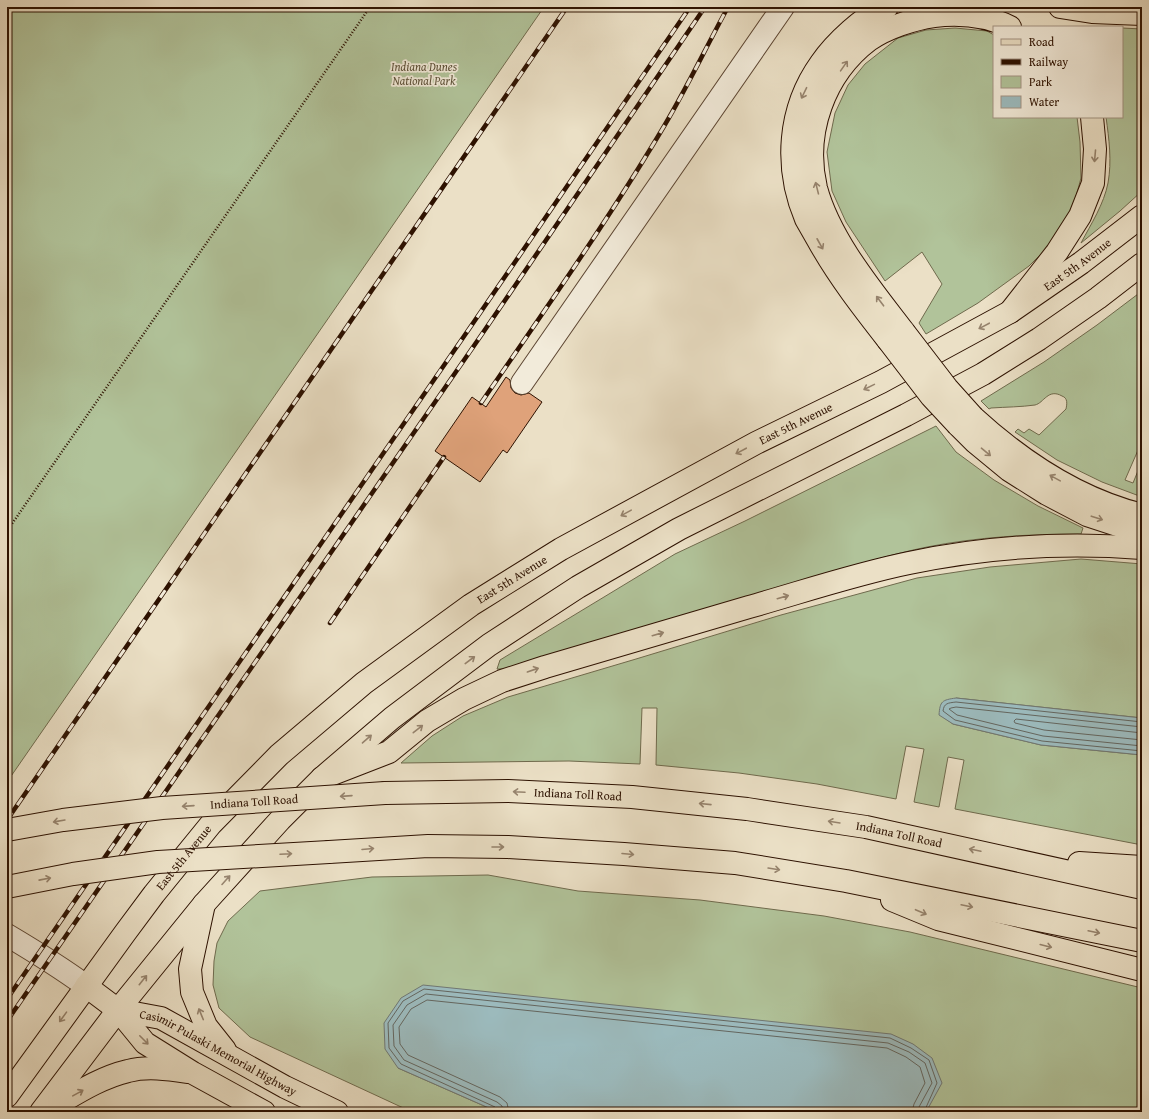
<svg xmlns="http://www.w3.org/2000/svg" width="1149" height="1119" viewBox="0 0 1149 1119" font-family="'Gentium Book Plus',serif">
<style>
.green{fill:#b1c39a;stroke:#6f6a4d}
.water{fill:#9cbbbe;stroke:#707772}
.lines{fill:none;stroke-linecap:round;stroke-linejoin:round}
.shore{stroke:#64665f;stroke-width:1}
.building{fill:#dfa27a;stroke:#2d1100}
.minor-casing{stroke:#5c4532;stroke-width:24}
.major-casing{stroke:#2d1100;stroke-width:24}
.highway-casing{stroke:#2d1100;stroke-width:24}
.path{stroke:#2d1100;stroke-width:2.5;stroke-dasharray:1 2;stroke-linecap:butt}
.minor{stroke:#f2ebda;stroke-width:22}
.major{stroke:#ebe0c6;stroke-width:22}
.highway{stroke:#ebe0c6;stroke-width:22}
.rail-casing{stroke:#2d1100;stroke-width:4.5}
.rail{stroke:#f2ebda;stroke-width:3;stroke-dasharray:9;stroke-linecap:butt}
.highway-bridge-casing{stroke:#2d1100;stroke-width:24;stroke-linecap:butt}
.highway-bridge{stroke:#ebe0c6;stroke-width:22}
.oneway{stroke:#96836d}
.labels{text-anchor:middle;stroke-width:3.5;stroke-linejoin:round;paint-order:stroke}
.park-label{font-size:12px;font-style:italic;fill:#5b4f36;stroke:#f2ebda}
.street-label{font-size:12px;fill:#2d1100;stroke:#f2ebda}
</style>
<rect width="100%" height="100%" fill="#ebe0c6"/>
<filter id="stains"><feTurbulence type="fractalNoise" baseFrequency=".005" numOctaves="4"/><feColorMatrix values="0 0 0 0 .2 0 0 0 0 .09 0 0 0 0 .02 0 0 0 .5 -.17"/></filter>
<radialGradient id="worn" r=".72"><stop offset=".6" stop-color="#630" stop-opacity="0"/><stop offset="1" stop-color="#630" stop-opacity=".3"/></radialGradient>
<!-- green -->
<g class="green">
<polygon points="7,7 544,7 7,782 7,226 9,222 7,221"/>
<polygon points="955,28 987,31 994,35 994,117 1077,117 1080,142 1081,178 1072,211 1053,242 1029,266 978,303 926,334 919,323 942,284 922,252 885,281 846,222 832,191 827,152 835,113 848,85 865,64 898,38 926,30"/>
<path d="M1122,28L1142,29V191L1120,211L1081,243C1091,224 1104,204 1108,183C1112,161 1109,139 1106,117H1122Z"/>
<path d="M1142,291V441L1125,480L1133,483L1142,461V497L1102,482L1057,460L1015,432L1018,429L1024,433L1029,429L1039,435L1066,409C1067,404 1068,398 1062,396C1048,388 1044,403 1035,405C1021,407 1006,407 991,408L989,409L981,401L1044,362L1097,325Z"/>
<path d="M936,426L956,452L994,480L1038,506L1083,528L1081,534C1030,534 977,537 927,547C893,554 859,564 825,574C780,587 735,600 691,613C629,632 566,648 505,669H497L500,660L675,554L745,521Z"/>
<polygon points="1081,559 1142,564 1142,718 956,698 939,714 953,724 1041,745 1142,755 1142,845 955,809 964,760 948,757 939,807 914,802 924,749 906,746 896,799 817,784 739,773 656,765 657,708 642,708 640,764 569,761 401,763 432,736 463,716 508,697 636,659 781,615 917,578 990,567"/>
<polygon points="488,875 578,891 700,900 824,916 910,932 1142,988 1142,1112 926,1112 928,1110 398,1068 498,1112 412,1112 250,1037 219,1008 213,985 214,961 217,943 228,921 260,891 372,877"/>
</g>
<!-- water -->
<g class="water">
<path d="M956,698L1142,718V755L1041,745L953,724L939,715C940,701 942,700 956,698Z"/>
<polygon points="423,985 891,1034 913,1044 932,1058 942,1083 926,1112 498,1112 398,1068 385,1049 384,1023 401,998"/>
</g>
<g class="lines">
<!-- shore -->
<g class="shore">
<path d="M1142,722L956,702C948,703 944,703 943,711L955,720L1042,741L1142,751"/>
<polyline points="1142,727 956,707 951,708 949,709 957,715 1043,736 1142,746"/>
<polyline points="1142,733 1016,719 1014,721 1015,723 1044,730 1142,740"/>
<polyline points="498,1112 497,1109 495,1107 401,1064 389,1048 388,1023 403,1001 424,989 890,1038 911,1048 929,1060 937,1083 924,1112"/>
<polyline points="503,1112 502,1106 497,1102 404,1060 394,1046 393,1025 407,1005 426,994 888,1043 909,1052 925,1063 932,1083 919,1107 918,1112"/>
<polyline points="509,1112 507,1103 500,1097 408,1055 400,1044 399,1027 411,1009 427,1000 887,1048 906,1057 920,1067 925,1083 914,1104 912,1112"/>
</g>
</g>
<!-- building -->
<polygon class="building" points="506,377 510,380 511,388 515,393 521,395 529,393 542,402 507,453 503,450 480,482 435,451 472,397 486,407"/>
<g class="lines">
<defs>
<g id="minor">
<polyline points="522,383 783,7"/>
<path d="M7,935C34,951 60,967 86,986"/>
</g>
<g id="major">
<path id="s1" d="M7,1096L125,933L154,894L211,824L279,755L364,683L471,605L561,549L756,443L881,382L1010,312L1081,263L1142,216"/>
<polyline points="41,1112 118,1010 204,904 280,820 322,778 392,718 489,645 578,587 679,529 906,415 983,374 1039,339 1098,298 1142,264"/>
</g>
<g id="highway">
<path d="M887,7C865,14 834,44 821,63C788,109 784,167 806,219C810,226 814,233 818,240C838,276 863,308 888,340"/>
<polyline points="1060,7 1092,12 1142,14"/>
<polyline points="1010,312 1057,252 1080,216 1093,183 1095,149 1092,117"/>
<path d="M904,332C872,290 830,240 816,188C803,133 824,74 869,40C886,28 913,19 934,16C960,13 986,15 1010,27"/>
<path d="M973,417C1021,461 1078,499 1142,515"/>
<polyline points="958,425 975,442 1009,470 1047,494 1087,515 1142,533"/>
<path d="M322,778L389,752L427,721L464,699L502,681L545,667C613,647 681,627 749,607C802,592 855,574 909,563C985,547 1064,542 1142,548"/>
<path id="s2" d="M385,793L508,791L632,797L747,809L866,827L1142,888"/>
<polyline points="329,852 428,846 508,847 624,854 735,863 846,881 1142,941"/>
<polyline points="1079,863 1142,867"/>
<polyline points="892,900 938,919 1142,970"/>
<polyline points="204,904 190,969 192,992 206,1026 225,1050"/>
<polyline points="86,986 118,1010 145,1043 193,1073 264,1112"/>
<path id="s3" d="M118,1010L161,1018L285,1087L337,1112"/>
<path d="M44,1112C71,1097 98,1078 128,1071C147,1066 168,1069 187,1072"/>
</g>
</defs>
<!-- minor casing -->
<use href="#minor" class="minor-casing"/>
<!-- major casing -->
<use href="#major" class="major-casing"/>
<!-- highway casing -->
<use href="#highway" class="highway-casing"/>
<!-- path -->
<polyline class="path" points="7,531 370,7"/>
<!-- minor -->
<use href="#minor" class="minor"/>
<!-- major -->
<use href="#major" class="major"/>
<!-- highway -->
<use href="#highway" class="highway"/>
<defs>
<g id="rail">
<path d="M481,403C542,314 605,225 660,133C685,92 705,49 728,7"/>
<polyline points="330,623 444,457"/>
<polyline points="7,820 567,7"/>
<polyline points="7,999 469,329 690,7"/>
<polyline points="7,1021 480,337 705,7"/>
</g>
</defs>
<!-- rail casing -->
<use href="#rail" class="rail-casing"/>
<!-- rail -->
<use href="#rail" class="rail"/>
<defs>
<g id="highway-bridge">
<polyline points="904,332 947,388 973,417"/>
<polyline points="888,340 931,396 958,425"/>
<path id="s4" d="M7,830L63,820L162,808L385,793"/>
<polyline points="7,887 73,874 158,862 329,852"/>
</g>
</defs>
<!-- highway-bridge casing -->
<use href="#highway-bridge" class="highway-bridge-casing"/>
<!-- highway-bridge -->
<use href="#highway-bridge" class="highway-bridge"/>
</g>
<!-- one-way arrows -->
<defs><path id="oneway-shaft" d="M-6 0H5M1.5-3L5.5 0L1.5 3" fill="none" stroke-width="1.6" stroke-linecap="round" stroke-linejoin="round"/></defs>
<g class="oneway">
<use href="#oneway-shaft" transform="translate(844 66) rotate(-55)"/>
<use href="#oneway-shaft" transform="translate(804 93) rotate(116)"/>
<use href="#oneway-shaft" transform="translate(1095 156) rotate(95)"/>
<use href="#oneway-shaft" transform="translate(817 188) rotate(-104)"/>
<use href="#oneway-shaft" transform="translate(820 244) rotate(61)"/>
<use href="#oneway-shaft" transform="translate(880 301) rotate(-127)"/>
<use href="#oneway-shaft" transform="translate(984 326) rotate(152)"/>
<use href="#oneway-shaft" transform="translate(869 387) rotate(154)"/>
<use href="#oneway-shaft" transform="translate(741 451) rotate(152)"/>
<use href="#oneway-shaft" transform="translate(986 452) rotate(40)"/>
<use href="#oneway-shaft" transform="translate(1055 478) rotate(-151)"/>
<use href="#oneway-shaft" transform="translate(626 513) rotate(151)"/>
<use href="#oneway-shaft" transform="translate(1097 518) rotate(18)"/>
<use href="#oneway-shaft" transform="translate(783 597) rotate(-16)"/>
<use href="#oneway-shaft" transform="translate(658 634) rotate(-16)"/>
<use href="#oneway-shaft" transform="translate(470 660) rotate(-37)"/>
<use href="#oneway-shaft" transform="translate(533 670) rotate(-19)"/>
<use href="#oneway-shaft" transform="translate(418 729) rotate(-38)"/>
<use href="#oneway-shaft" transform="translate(367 739) rotate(-41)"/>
<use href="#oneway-shaft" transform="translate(519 792) rotate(-177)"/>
<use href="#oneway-shaft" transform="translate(346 796) rotate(176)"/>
<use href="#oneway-shaft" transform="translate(705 804) rotate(-174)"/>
<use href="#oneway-shaft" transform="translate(188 806) rotate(176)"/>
<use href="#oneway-shaft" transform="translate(59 821) rotate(170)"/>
<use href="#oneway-shaft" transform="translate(834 822) rotate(-171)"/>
<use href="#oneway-shaft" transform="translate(498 847)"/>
<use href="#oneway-shaft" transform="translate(368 849) rotate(-5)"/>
<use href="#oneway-shaft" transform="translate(975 850) rotate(-168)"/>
<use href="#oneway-shaft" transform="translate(286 854) rotate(-3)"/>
<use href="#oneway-shaft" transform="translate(628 854) rotate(5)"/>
<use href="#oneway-shaft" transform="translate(774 869) rotate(9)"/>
<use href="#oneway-shaft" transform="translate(45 879) rotate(-11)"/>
<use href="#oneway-shaft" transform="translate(226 880) rotate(-48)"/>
<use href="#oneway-shaft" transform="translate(967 906) rotate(12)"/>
<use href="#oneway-shaft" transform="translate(921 912) rotate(23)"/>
<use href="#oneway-shaft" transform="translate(1094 932) rotate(12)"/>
<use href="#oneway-shaft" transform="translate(1046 946) rotate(14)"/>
<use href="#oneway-shaft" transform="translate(143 980) rotate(-51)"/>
<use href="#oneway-shaft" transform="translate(201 1014) rotate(-112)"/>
<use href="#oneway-shaft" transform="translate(63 1017) rotate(126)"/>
<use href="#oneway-shaft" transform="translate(144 1040) rotate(45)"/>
<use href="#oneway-shaft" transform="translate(78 1093) rotate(-29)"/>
</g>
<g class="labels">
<!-- park labels -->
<g class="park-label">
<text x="424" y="71">Indiana Dunes<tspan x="424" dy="14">National Park</tspan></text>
</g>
<!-- street labels -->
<g class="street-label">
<text dy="4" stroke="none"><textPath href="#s1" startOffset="1377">East 5th Avenue</textPath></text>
<text dy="4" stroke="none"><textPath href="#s1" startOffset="1053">East 5th Avenue</textPath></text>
<text dy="4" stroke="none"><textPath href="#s1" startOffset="729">East 5th Avenue</textPath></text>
<text dy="4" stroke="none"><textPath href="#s2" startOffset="193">Indiana Toll Road</textPath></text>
<text dy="4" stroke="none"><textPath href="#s4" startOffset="249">Indiana Toll Road</textPath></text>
<text dy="4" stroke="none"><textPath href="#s2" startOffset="517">Indiana Toll Road</textPath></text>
<text dy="4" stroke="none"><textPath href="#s1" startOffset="297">East 5th Avenue</textPath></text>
<text dy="4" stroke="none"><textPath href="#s3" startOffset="110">Casimir Pulaski Memorial Highway</textPath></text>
</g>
</g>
<!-- margin -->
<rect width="1149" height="1119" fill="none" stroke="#ebe0c6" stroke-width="24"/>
<rect x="8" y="8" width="1133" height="1103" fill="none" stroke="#2d1100" stroke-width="2"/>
<rect x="12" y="12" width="1125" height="1095" fill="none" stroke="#2d1100"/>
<!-- legend -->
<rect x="993" y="26" width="130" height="92" fill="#f2ebda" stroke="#a39483"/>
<rect x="1001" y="39" width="20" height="6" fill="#ebe0c6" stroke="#a39483"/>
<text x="1029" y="46" font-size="12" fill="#2d1100">Road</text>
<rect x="1001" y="59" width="20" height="6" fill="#2d1100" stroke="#a39483"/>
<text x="1029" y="66" font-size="12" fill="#2d1100">Railway</text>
<rect x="1001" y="76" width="20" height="12" fill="#b1c39a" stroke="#a39483"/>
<text x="1029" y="86" font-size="12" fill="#2d1100">Park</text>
<rect x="1001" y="96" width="20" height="12" fill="#9cbbbe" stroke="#a39483"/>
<text x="1029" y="106" font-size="12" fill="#2d1100">Water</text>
<rect width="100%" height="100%" filter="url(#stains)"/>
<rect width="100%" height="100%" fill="url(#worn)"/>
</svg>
